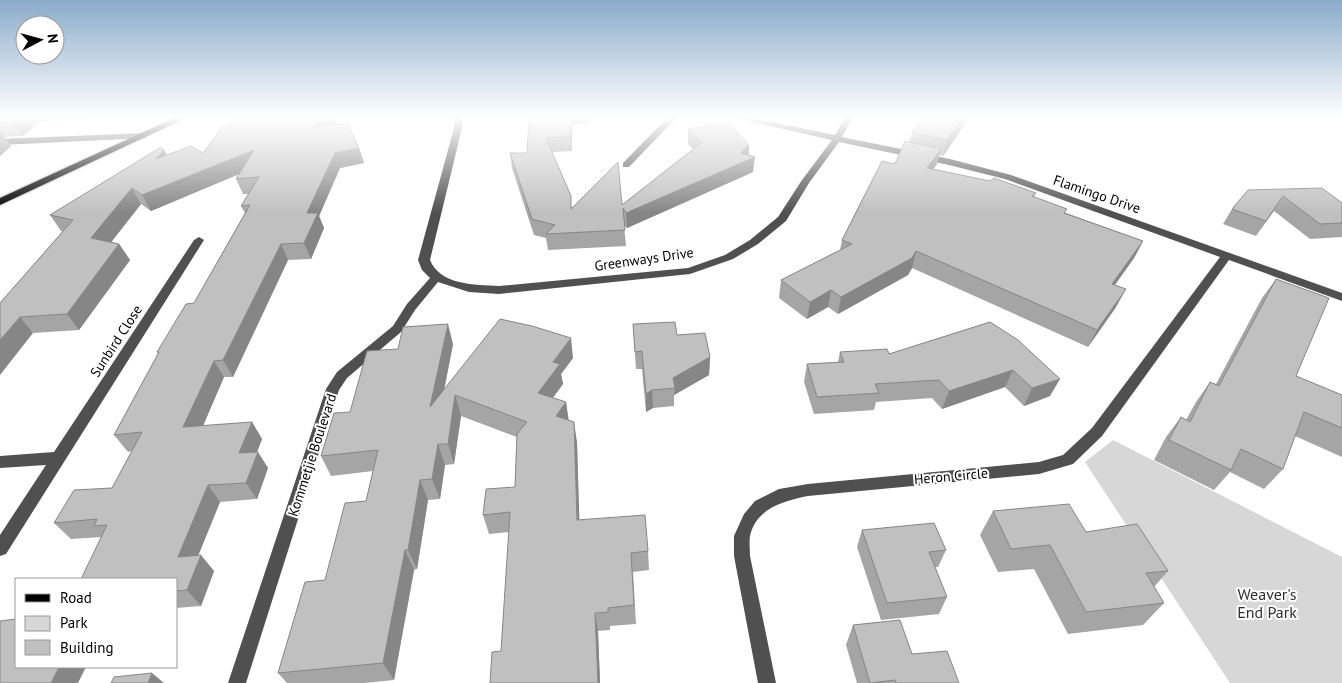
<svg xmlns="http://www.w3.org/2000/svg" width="1342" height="683" viewBox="0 0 1342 683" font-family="'PT Sans',sans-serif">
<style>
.green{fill:#d7d7d7}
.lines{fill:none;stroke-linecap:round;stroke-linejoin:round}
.major-casing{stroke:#dbdbdb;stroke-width:3}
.minor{fill:#505050;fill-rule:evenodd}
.major{fill:#000;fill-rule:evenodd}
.wall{fill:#a5a5a5}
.shaded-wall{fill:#868686}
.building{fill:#c0c0c0;stroke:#868686}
.labels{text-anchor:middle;stroke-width:4;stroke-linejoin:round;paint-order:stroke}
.street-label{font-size:14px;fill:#000;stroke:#fff}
.near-park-label{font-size:16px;fill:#2e2e2e;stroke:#fff}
</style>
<rect width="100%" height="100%" fill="#fff"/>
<!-- green -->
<polygon class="green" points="1113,440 1342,557 1342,683 1230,683 1085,462"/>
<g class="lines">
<defs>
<polygon id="major" points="176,117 188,117 0,205 0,198"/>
</defs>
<!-- major casing -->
<use href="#major" class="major-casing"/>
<!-- minor -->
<g class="minor">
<path d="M454,117H462V128L430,260C440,285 475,285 499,286L688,268L725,255L750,240L778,217L802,180L832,140L729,117H748L835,135L845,117H853L842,137L950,159L1011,175L1342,293V301L1229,260L1102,436L1073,464L1039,474L808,496C784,501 756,508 750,536C749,542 750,550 750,556L776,683H758L734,556V536L744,514L755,501L779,489L808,484L1039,462L1063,455L1092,428L1220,257L1005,179L949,165L839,142L809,183L786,221L758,244L733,259L690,274L499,294L469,292L438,282L415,310L401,332L347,378L339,390L246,683H228L326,389L337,372L393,326L407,304L430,278L422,270L418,260L454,128Z"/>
<polygon points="668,117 677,117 629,167 623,167 623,163"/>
<polygon points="143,133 146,134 146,138 0,145 0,139"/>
<polygon points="199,237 204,240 6,554 0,556 0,535 46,465 0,468 0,456 54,452 194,240"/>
</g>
<!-- major -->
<use href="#major" class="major"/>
</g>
<!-- wall -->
<g class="wall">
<polygon points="0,117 109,117 109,118 39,122 23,136 4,137 11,146 0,156"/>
<polygon points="334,117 336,125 359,148 364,163 340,168 319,216 324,228 311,259 288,260 233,377 224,377 203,426 252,422 262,439 257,452 268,468 257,499 220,502 198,556 214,571 201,606 176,608 176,579 102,537 71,539 54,523 112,488 132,451 128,452 114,435 158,354 157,352 194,303 245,213 241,206 249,194 243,194 236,179 239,174 151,211 141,204 111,242 119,244 130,260 79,330 33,333 0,303 63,231 61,231 50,215 164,150 166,155 203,153"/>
<polygon points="529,117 589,117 590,123 572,125 572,151 552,152 572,208 622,205 693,149 688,144 688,129 749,145 749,155 753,172 627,228 624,225 626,246 548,250 546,238 534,235 512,168 510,153 527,153"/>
<polygon points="924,117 967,117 965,124 943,156 939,155 937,164 933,169 1036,193 1034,197 1066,213 1143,241 1134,258 1115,285 1116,307 1088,347 912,268 908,275 838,314 828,307 807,319 779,298 781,280 840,250 842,240 909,142 912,133"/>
<polygon points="1248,190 1342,203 1342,237 1310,239 1274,211 1256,236 1223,224 1232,209"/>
<polygon points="1276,279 1296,376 1342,395 1342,457 1295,436 1283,469 1264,489 1230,472 1214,490 1154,460 1166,437 1181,417 1186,420 1196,402 1210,382 1216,384 1262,298"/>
<polygon points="990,322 1050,396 1024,406 1005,387 942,409 932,398 876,402 874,410 814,414 804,382 807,364 838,362 840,352 889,354"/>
<polygon points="633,324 677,335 710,357 709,375 674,395 674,406 653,408 646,412 642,369 636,369"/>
<polygon points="453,344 444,389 573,358 561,374 563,384 553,398 566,402 568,420 577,442 579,520 648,551 649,570 633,572 636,624 610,626 610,630 598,631 600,683 490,683 501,651 509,532 489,534 483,515 515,487 517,437 461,416 454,464 445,465 440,499 428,500 417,569 414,570 394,680 364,683 287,683 278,673 325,580 366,501 373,471 331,476 321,456 350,412"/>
<polygon points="993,511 1168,571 1154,587 1164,603 1143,625 1068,634 1034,569 998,572 980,535"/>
<polygon points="862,530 946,550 938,567 935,567 947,597 939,614 881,620 857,547"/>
<polygon points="853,625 912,654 959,683 857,683 846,645"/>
</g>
<!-- shaded-wall -->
<g class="shaded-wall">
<polygon points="18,117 37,117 39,122 23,136 13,122"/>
<polygon points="334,117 338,129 313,126"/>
<polygon points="570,117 589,117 590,123 572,125 572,151 571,136"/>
<polygon points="963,117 967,117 965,124 943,156 947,140"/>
<polygon points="0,132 1,132 11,146 0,156"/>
<polygon points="749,145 748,160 755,157 753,172 627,228 626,213 741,153"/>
<polygon points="359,148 364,163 340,168 319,216 324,228 311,259 304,243 307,213 335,153"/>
<polygon points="941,149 937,164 923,184 927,168"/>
<polygon points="164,150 172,165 156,159"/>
<polygon points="254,150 261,165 151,211 142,195"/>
<polygon points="132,188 141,204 102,254 91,238"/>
<polygon points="1143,241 1134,258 1103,301 1112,284"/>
<polygon points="119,244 130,260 79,330 67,314"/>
<polygon points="281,244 288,260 233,377 223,360"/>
<polygon points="916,251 912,268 908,275 838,314 841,297"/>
<polygon points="1126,289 1116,307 1088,347 1097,330"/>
<polygon points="831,290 828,307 807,319 810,302"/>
<polygon points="20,317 33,333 0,375 0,340"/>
<polygon points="448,324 453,344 437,427 430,407"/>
<polygon points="571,338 573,358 561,374 563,384 541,413 538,393 553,362"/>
<polygon points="710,357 709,375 674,395 675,388 673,378"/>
<polygon points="214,361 224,377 195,444 183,427"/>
<polygon points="1013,370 1005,387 942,409 949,391"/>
<polygon points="1060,379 1050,396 1024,406 1032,388"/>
<polygon points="652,390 653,408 646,412 646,394"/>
<polygon points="455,395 461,416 454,464 448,444"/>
<polygon points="566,402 569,422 556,416"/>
<polygon points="252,422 262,439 250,470 239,453"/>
<polygon points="574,422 577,442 580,540 577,520"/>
<polygon points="438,444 445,465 440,499 432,479"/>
<polygon points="258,452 268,468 257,499 246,483"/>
<polygon points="420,480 428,500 417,569 408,550"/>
<polygon points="208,485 220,502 191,573 178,557"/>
<polygon points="405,550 414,570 394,680 383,663"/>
<polygon points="201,555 214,571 201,606 187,590"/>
<polygon points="595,613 598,631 600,683 598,683"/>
<polygon points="59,667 86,667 78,683 51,683"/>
<polygon points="152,673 164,683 148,683"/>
</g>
<!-- building -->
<g class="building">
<polygon points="0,117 18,117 13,122 0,122"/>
<polygon points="273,117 334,117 313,126 348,124 359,148 335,153 307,213 318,213 304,243 281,244 223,360 214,361 183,427 252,422 239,453 258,452 246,483 208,485 178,557 201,555 187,590 176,591 176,579 81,579 107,525 94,526 97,519 54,523 74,490 112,488 142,432 114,435 159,352 157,352 186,304 194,303 250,205 241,206 259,177 236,179 254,150 142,195 132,188 91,238 119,244 67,314 20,317 0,340 0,303 73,220 50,215 161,147 164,150 156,159 191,146 203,153 224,125 227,124 230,119"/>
<polygon points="529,117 570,117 571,136 546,138 571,196 571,209 618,162 622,205 701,143 688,129 728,122 749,145 741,153 755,157 626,213 623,208 625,230 546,234 555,225 532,219 510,153 527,153"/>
<polygon points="924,117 963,117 947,140 912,133"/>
<polygon points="905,141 941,149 927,168 990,181 994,178 1036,193 1032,196 1067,209 1064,213 1143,241 1112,284 1126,289 1097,330 916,251 912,258 841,297 831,290 810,302 781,280 852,244 842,240 882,161 895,164"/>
<polygon points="1322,188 1342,203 1342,223 1320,224 1283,196 1266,221 1232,209 1248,190"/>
<polygon points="1276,279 1329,298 1296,376 1342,395 1342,428 1304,412 1283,469 1241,449 1231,470 1169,440 1181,417 1190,422 1210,382 1219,386"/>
<polygon points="500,319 532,326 571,338 553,362 560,364 538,393 566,402 556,416 574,422 577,520 645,515 648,551 631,553 634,605 608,608 608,612 595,613 598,683 490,683 492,652 501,651 510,512 483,515 486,489 515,487 517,434 527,422 455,395 448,444 438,444 432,479 420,480 408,550 405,550 383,663 278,673 305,582 325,580 345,503 366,501 378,450 321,456 334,413 350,412 367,351 398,349 403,327 448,324 430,407"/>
<polygon points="675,322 677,335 705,333 710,357 673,378 675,388 652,390 646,394 642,351 635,352 633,324"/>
<polygon points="990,322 1018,340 1060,379 1032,388 1013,370 949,391 939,380 875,384 879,393 817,397 807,364 844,362 840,352 887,349 889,354"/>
<polygon points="1069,504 1086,532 1137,524 1168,571 1146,573 1164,603 1086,612 1050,545 1011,549 993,511"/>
<polygon points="934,523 946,550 929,552 947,597 887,603 862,530"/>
<polygon points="16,619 16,667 59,667 51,683 0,683 0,621"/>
<polygon points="900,620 912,654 947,651 959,683 896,683 895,680 870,683 853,625"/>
<polygon points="152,673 148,683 111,683 114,677"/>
</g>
<!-- sky -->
<linearGradient id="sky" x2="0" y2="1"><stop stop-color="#8aabca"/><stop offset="0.55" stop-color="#fff"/><stop offset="1" stop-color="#fff" stop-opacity="0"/></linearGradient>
<rect width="1342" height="213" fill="url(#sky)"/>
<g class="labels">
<!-- street labels -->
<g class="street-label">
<text transform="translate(1097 194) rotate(19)" y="5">Flamingo Drive</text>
<text transform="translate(644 259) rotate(-8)" y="5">Greenways Drive</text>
<text transform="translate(116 341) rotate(-57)" y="5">Sunbird Close</text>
<text transform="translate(312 455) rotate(-72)" y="5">Kommetjie Boulevard</text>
<text transform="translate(951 476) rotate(-5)" y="5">Heron Circle</text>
</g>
<!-- near-park labels -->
<g class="near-park-label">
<text x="1267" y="600">Weaver's<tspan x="1267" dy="18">End Park</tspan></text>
</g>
</g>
<!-- legend -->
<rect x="15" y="578" width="162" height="90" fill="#ffffff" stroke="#999999"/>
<rect x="25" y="594" width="25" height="8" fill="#000000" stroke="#999999"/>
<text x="60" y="603" font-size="15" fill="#000000">Road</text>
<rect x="25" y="616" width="25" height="15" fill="#d7d7d7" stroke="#999999"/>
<text x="60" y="628" font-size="15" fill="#000000">Park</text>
<rect x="25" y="640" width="25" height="15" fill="#c0c0c0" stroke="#999999"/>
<text x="60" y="653" font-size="15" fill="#000000">Building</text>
<!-- north arrow -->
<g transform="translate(40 40) rotate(84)"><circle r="24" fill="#ffffff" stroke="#999999"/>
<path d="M0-4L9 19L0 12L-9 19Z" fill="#000000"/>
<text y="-8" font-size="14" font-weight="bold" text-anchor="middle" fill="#000000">N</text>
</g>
</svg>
